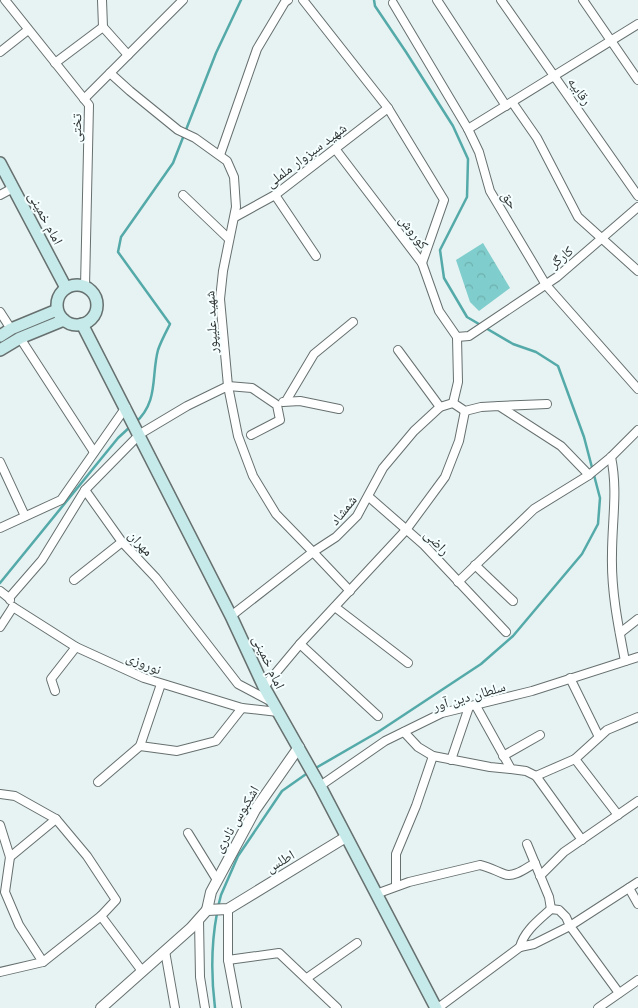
<svg xmlns="http://www.w3.org/2000/svg" width="638" height="1008" viewBox="0 0 638 1008" font-family="Helvetica,'Noto Naskh Arabic',sans-serif">
<style>
.park{fill:url(#park-crowns)}
.lines{fill:none;stroke-linecap:round;stroke-linejoin:round}
.stream{stroke:#54aaa9;stroke-width:2.5}
.minor-casing{stroke:#66706f;stroke-width:10}
.tertiary-casing{stroke:#66706f;stroke-width:12}
.secondary-casing{stroke:#66706f;stroke-width:14}
.minor{stroke:#fff;stroke-width:8}
.tertiary{stroke:#fff;stroke-width:10}
.secondary{stroke:#c6eae9;stroke-width:11}
.labels{text-anchor:middle;stroke-width:4;stroke-linejoin:round;paint-order:stroke}
.street-label{font-size:14px;fill:#2e3232;stroke:#f6ffff}
</style>
<defs>
<pattern id="park-crowns" width="20" height="18" patternUnits="userSpaceOnUse" patternTransform="scale(1.25)"><rect width="20" height="18" fill="#7fcdcc"/><path d="M2 6a3 3 0 1 1 6 0M12 15a3 3 0 1 1 6 0" fill="none" stroke="#6eb0b0"/></pattern>
</defs>
<rect width="100%" height="100%" fill="#e7f2f2"/>
<!-- park -->
<polygon class="park" points="483,243 510,288 479,311 470,302 456,260"/>
<g class="lines">
<!-- stream -->
<g class="stream">
<path d="M135,423C159,402 151,376 158,350C161,341 166,332 170,324L118,252L121,237L173,163L216,53L241,0"/>
<polyline points="0,583 118,438 131,426"/>
<polyline points="314,769 378,732 481,664 513,636 582,554 598,524 600,498 584,437 558,366 536,352 513,344 467,317 444,278 440,250 467,197 468,159 453,126 406,52 375,6 374,0"/>
<polyline points="218,907 221,895 238,856 282,791 309,772"/>
<path d="M215,1008C211,976 211,945 217,913"/>
</g>
<defs>
<g id="minor">
<polyline points="5,0 89,105 85,287"/>
<polyline points="102,0 103,27 128,55"/>
<polyline points="303,0 388,108 444,200 422,263"/>
<polyline points="437,0 506,106"/>
<polyline points="501,0 638,196"/>
<polyline points="583,0 638,80"/>
<polyline points="393,3 468,129 479,152 490,191 546,285 638,389"/>
<polyline points="0,52 28,30"/>
<polyline points="55,63 103,27"/>
<polyline points="110,73 130,91 178,130 195,138 227,161 234,177 236,207 223,271 220,299 228,386 238,436 253,476 276,514 313,552 350,591"/>
<polyline points="84,99 183,0"/>
<polyline points="512,102 537,138 578,217 638,271"/>
<polyline points="468,129 638,24"/>
<polyline points="336,150 422,263 439,311 457,337"/>
<polyline points="220,155 257,49 285,2 288,0"/>
<polyline points="0,195 13,188"/>
<polyline points="183,195 229,239"/>
<polyline points="275,195 316,256"/>
<polyline points="235,217 275,195 388,108"/>
<polyline points="0,312 11,329"/>
<polyline points="457,337 469,336 557,277 638,207"/>
<polyline points="20,338 94,452"/>
<polyline points="398,350 440,407"/>
<polyline points="286,401 314,354 353,322"/>
<polyline points="283,402 300,401 339,409"/>
<polyline points="453,403 465,411 481,407 499,406 561,446 589,475"/>
<polyline points="453,403 458,382 457,337"/>
<polyline points="499,406 547,404"/>
<path d="M611,457C618,490 612,521 612,554C611,590 618,625 625,661"/>
<polyline points="0,462 25,516"/>
<polyline points="85,490 140,434 187,406 228,386 252,388 277,405 280,420 251,435"/>
<polyline points="369,497 424,545 506,632"/>
<polyline points="0,528 61,500 126,407"/>
<polyline points="475,565 513,601"/>
<polyline points="74,580 122,542"/>
<polyline points="458,582 534,509 589,475 611,457 638,430"/>
<polyline points="0,591 9,598 10,600"/>
<polyline points="9,598 42,560 85,490 122,542 156,578 238,684 272,702"/>
<polyline points="13,607 76,647 144,678 242,708 278,712"/>
<polyline points="335,607 408,663"/>
<polyline points="231,616 313,552 336,537 357,516 383,468 414,431 440,407 453,403"/>
<polyline points="0,627 13,607"/>
<polyline points="620,633 638,619"/>
<polyline points="300,644 378,716"/>
<polyline points="570,678 599,737"/>
<polyline points="264,687 300,644 406,530 445,477 459,441 465,411"/>
<polyline points="55,691 51,679 76,647"/>
<polyline points="476,706 511,769 526,771 536,776 582,840"/>
<polyline points="404,732 418,747 433,756 490,767 511,769"/>
<polyline points="140,746 177,751 216,741 242,708"/>
<polyline points="503,756 540,735"/>
<polyline points="575,759 618,815"/>
<polyline points="451,760 469,707"/>
<polyline points="536,776 575,759 607,730 638,717"/>
<polyline points="98,782 140,746 161,684"/>
<polyline points="320,786 385,741 442,713 532,691 638,657"/>
<polyline points="0,794 15,796 56,819 87,856 116,900 101,916 142,971"/>
<polyline points="0,825 10,857 5,892 19,925 43,962"/>
<polyline points="188,833 217,880"/>
<polyline points="527,844 549,897 551,909"/>
<polyline points="10,857 56,819"/>
<polyline points="540,876 564,852 638,801"/>
<polyline points="396,886 396,854 416,806 433,756"/>
<polyline points="629,888 638,904"/>
<path d="M376,894L409,882L480,865C489,867 496,871 504,874C514,878 526,868 535,863"/>
<polyline points="228,909 228,960 237,1008"/>
<path d="M551,909L559,910L566,917L570,926L534,944L520,947C524,931 539,920 551,909Z"/>
<polyline points="199,920 200,977 205,1008"/>
<polyline points="165,951 175,1008"/>
<polyline points="228,960 279,953 337,1008"/>
<polyline points="0,972 43,962 101,916"/>
<polyline points="307,978 357,943"/>
<polyline points="619,993 570,926 638,882"/>
<polyline points="438,1008 520,947"/>
<polyline points="598,1008 638,980"/>
</g>
<g id="tertiary">
<polyline points="207,910 211,892 255,810 299,747"/>
<polyline points="101,1008 191,928 207,910 228,909 346,837"/>
</g>
<g id="secondary">
<polyline points="0,163 66,288"/>
<circle cx="77" cy="305" r="20"/>
<polyline points="82,324 231,616 264,687 320,786 436,1008"/>
<polyline points="0,336 11,329 57,310"/>
<polyline points="0,350 20,338 64,320"/>
</g>
</defs>
<!-- minor casing -->
<use href="#minor" class="minor-casing"/>
<!-- tertiary casing -->
<use href="#tertiary" class="tertiary-casing"/>
<!-- secondary casing -->
<use href="#secondary" class="secondary-casing"/>
<!-- minor -->
<use href="#minor" class="minor"/>
<!-- tertiary -->
<use href="#tertiary" class="tertiary"/>
<!-- secondary -->
<use href="#secondary" class="secondary"/>
</g>
<g class="labels">
<!-- street labels -->
<g class="street-label">
<text transform="translate(580 91) rotate(55)" y="5">رقابیه</text>
<text transform="translate(76 128) rotate(-89)" y="5">تختی</text>
<text transform="translate(306 155) rotate(-37)" y="5">شهید سبزوار ململی</text>
<text transform="translate(510 200) rotate(59)" y="5">حق</text>
<text transform="translate(46 218) rotate(62)" y="5">امام خمینی</text>
<text transform="translate(414 232) rotate(53)" y="5">کوروش</text>
<text transform="translate(561 257) rotate(-40)" y="5">کارگر</text>
<text transform="translate(211 322) rotate(-93)" y="5">شهید علیپور</text>
<text transform="translate(343 510) rotate(-51)" y="5">شمشاد</text>
<text transform="translate(437 542) rotate(46)" y="5">راضی</text>
<text transform="translate(141 543) rotate(48)" y="5">مهران</text>
<text transform="translate(269 662) rotate(65)" y="5">امام خمینی</text>
<text transform="translate(144 663) rotate(23)" y="5">نوروزی</text>
<text transform="translate(469 696) rotate(-16)" y="5">سلطان دین آور</text>
<text transform="translate(236 819) rotate(-59)" y="5">اشکبوس نادری</text>
<text transform="translate(280 861) rotate(-31)" y="5">اطلس</text>
</g>
</g>
</svg>
